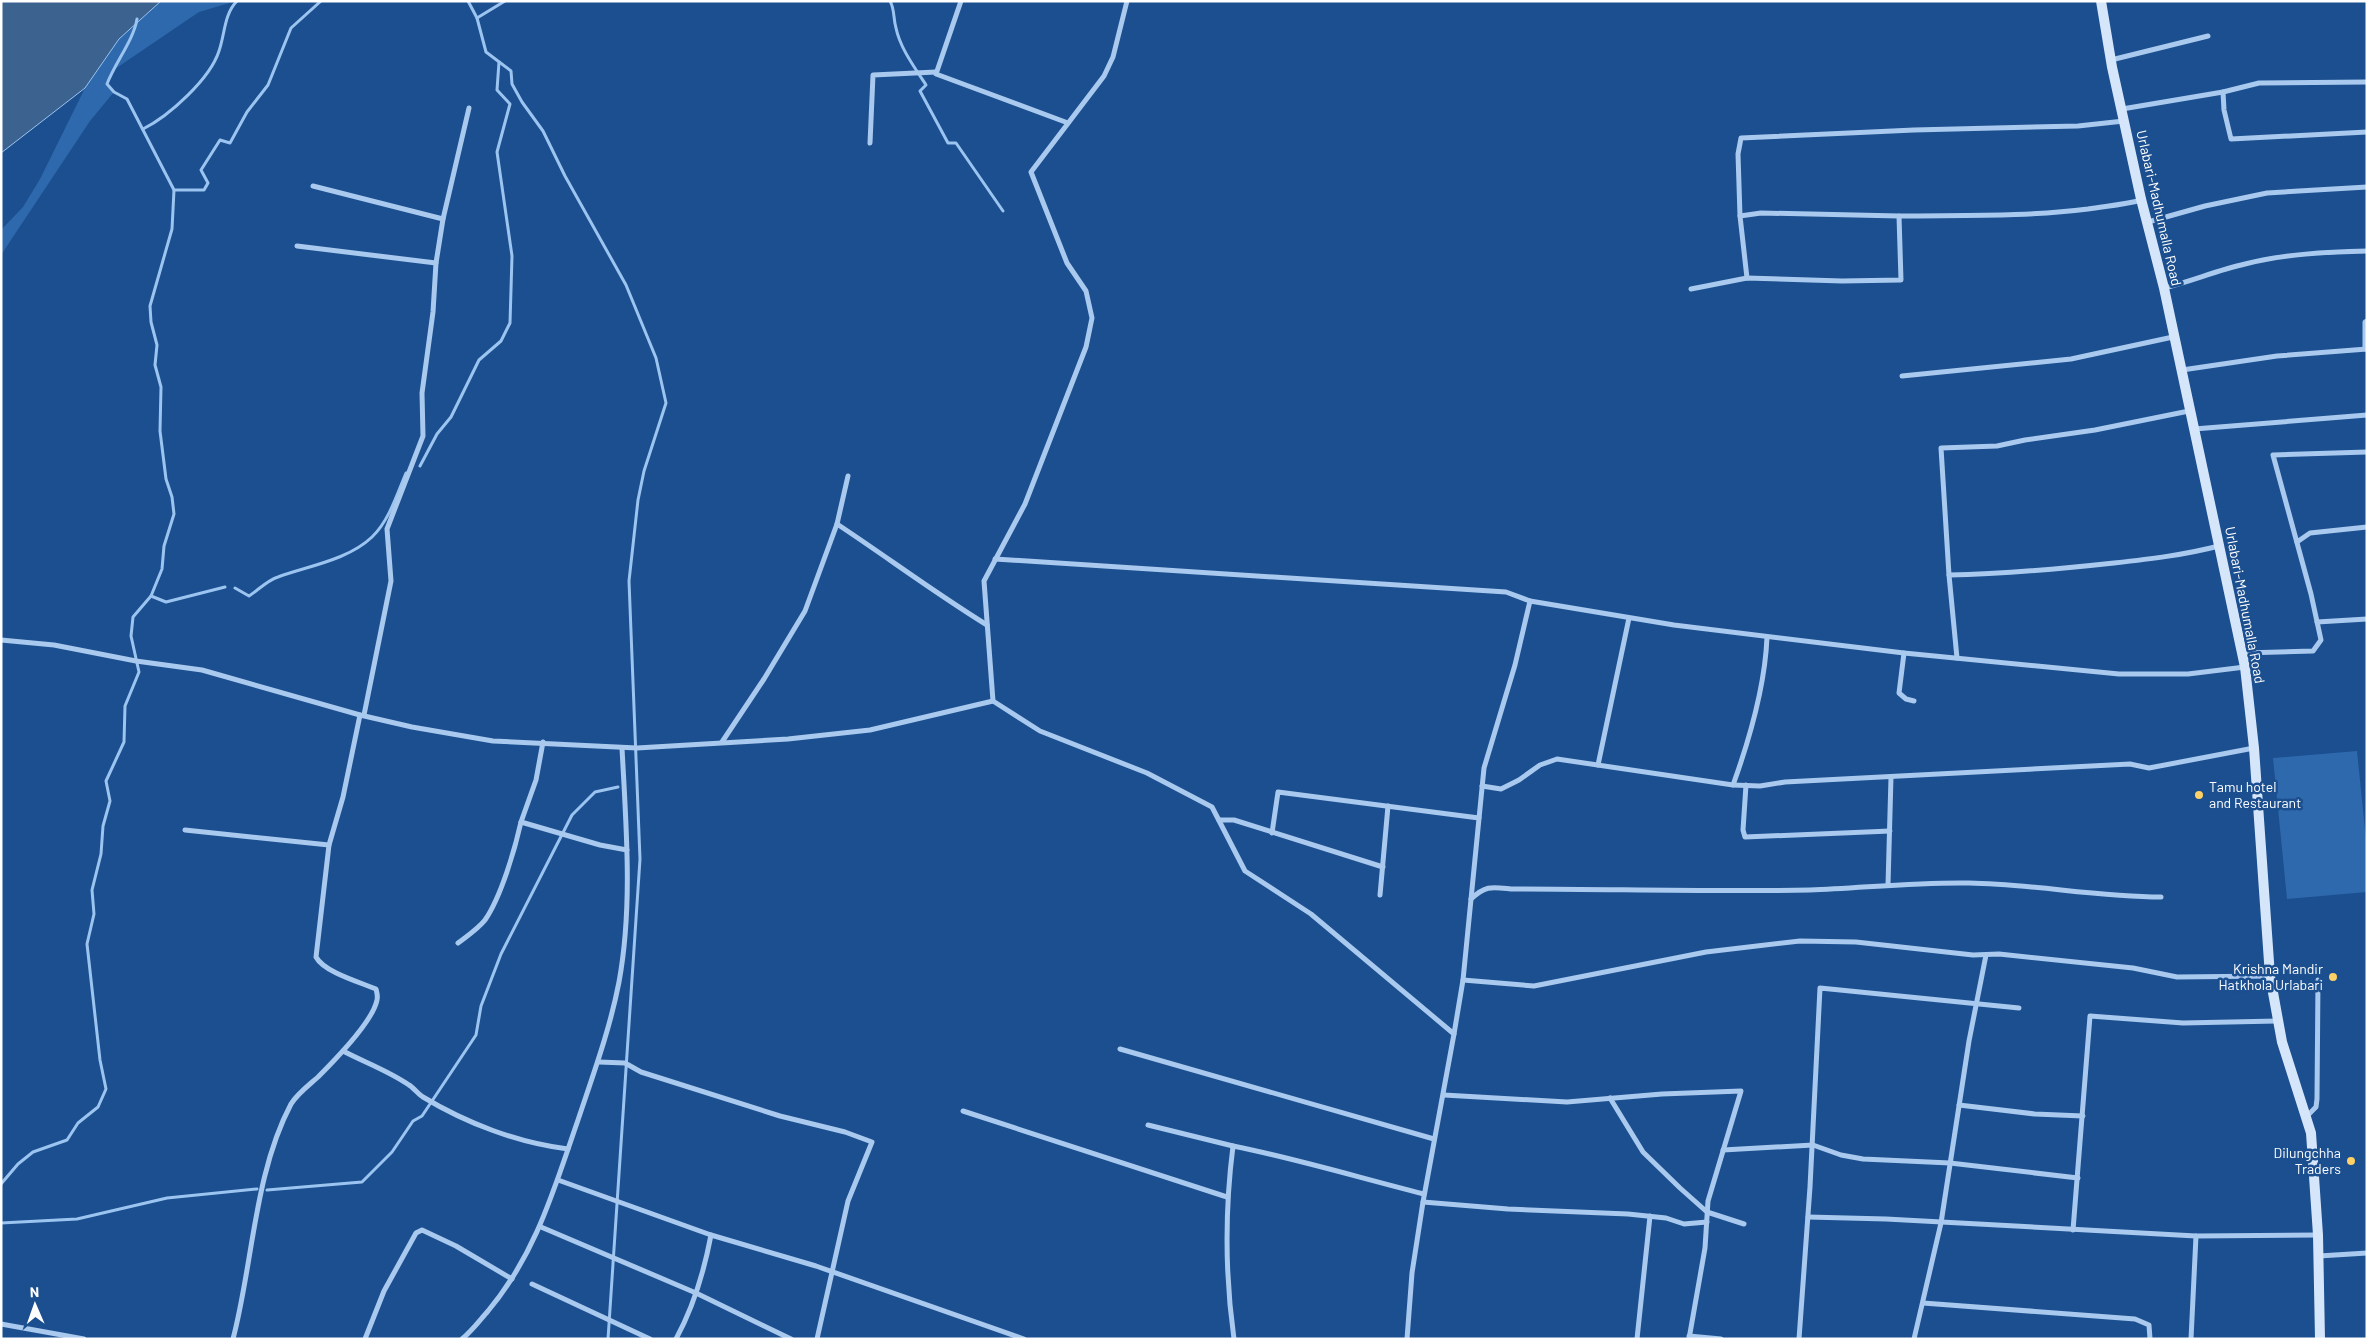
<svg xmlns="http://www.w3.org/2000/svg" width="2368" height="1340" viewBox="0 0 2368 1340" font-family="Barlow,sans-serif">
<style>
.green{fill:#2e69ad}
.water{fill:#3c6290;stroke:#9cc4f0}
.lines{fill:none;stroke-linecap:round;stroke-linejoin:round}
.stream{stroke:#9cc4f0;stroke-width:3}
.street{stroke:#a9c9ee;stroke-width:5}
.secondary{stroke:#d6e6fa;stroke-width:10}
.poi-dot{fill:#ffd166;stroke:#1b4f8f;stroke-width:2}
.labels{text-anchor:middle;stroke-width:5;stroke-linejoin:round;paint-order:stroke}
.street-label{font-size:14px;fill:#fff;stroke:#1b4f8f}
.poi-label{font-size:14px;fill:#fff;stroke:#1b4f8f;text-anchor:end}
</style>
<rect width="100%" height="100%" fill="#1b4f8f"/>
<!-- green -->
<g class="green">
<polygon points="161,1 236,1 199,12 112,71 107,84 114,92 90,121 1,255 1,230 23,207 40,179 85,88 119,39"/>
<polygon points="2357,751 2367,849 2367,892 2287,899 2273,758"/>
</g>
<!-- water -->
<polygon class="water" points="1,1 161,1 119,39 85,88 1,153"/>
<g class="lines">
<!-- stream -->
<g class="stream">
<polyline points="468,1 477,18 486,52 511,71 512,84 522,102 543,131 565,176 626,285 656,358 666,403 644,471 638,500 629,581 640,859 608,1339"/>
<path d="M890,1C895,10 893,18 896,28C900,48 915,68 926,85L920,91L948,143H956L1003,211"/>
<polyline points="477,18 505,1"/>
<path d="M143,129C169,116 210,79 219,51C225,34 224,14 237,1"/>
<polyline points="174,190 204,190 208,183 201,170 220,140 230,143 247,112 268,85 291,28 321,1"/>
<polyline points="420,466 437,434 451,417 479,360 501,341 510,323 512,256 497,152 510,104 497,90 499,62"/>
<path d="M235,588L249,596C258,590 268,580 278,577C308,566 348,560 372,537C389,521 397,494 406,473"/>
<polyline points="151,596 166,602 225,587"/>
<path d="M1,1184L18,1164L33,1152L67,1140L78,1123L98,1107L106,1089L100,1060L87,944L94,914L92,890L101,854L103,826L110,801L106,781L124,742L125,706L139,672L131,636L133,617L151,596L162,569L164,546L174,514L172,497L166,479L160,431L161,387L155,365L157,345L151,322L150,306L172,229L174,190L127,99L114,92L107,84C115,63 134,39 137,19"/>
<polyline points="267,1190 362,1182 392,1152 413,1121 422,1116 476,1035 481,1006 501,954 572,815 595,792 618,787"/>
<polyline points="1,1223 77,1219 167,1198 257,1189"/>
</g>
<!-- street -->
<g class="street">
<polyline points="961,1 936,74 1068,123"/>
<polyline points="1127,1 1113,57 1104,76 1031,172 1067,263 1086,291 1092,318 1086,347 1025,504 984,581 993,701 1040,731 1147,773 1212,807 1245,871 1311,914 1454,1034 1423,1202 1412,1273 1407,1339"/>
<polyline points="2111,60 2208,36"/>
<polyline points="2367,82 2259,83 2223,92 2224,110 2231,139 2367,132"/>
<polyline points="2122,109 2223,92"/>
<polyline points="870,143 873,75 936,72"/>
<polyline points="313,186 443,219"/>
<polyline points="1740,216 1738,154 1741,138 1914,130 2078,126 2124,121"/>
<polyline points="2148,222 2205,206 2267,193 2367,187"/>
<polyline points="297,246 436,263"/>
<polyline points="1747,278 1740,216 1761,213 1899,216"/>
<path d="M2164,288C2192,281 2218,270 2245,264C2285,254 2326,252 2367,251"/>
<path d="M1691,289L1747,278L1842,281L1901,280L1899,216C1963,215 2024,217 2088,209C2106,206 2124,205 2141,200"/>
<polyline points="2365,349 2365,322 2367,321"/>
<polyline points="2182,370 2277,356 2367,349"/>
<polyline points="1902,376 2071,359 2173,337"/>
<polyline points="2194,429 2367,415"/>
<path d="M837,524C887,557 935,593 987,625"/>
<polyline points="2297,542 2310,533 2367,527"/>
<polyline points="995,559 1506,592 1530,601 1674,625 1904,653 2119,674 2188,674 2245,667"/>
<polyline points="1949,575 1941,448 1997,446 2025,440 2095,430 2189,411"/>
<polyline points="2317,622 2367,619"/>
<polyline points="1,640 54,645 136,661 202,670 360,715 412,727 493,741 637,748 788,739 870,730 993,701"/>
<polyline points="1904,653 1899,693 1906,699 1914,701"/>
<polyline points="2243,653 2313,651 2321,640 2311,594 2273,455 2367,452"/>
<path d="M1957,658L1949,575C2005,574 2059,569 2114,563C2150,559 2184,555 2219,546"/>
<polyline points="364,715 391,581 387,529 423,436 422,393 433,312 436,263 443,219 469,108"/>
<polyline points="722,742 764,679 805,611 837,524 848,476"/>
<polyline points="1598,765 1629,618"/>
<polyline points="1733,785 1760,786 1785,782 2130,764 2149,768 2254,748"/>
<polyline points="1746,785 1743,830 1745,837 1890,831"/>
<path d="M1482,786L1501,789L1519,780L1540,765L1557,759L1733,785C1750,738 1765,687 1767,637"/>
<polyline points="1219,820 1234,820 1383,867"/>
<polyline points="521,822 536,780 543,742"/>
<polyline points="185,830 329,845"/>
<polyline points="1272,833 1278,792 1479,818"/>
<polyline points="1888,885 1891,777"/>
<polyline points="1380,895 1388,806"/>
<path d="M1471,899C1486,885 1492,887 1511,889C1611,889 1711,892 1810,890C1863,888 1916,882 1969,883C2033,884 2097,897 2161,897"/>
<path d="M458,943C467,936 478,929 485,920C501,897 515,849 521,822L600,845L627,850"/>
<polyline points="1463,980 1534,986 1706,952 1800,941 1856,942 1973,955 1999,954 2133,968 2177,977 2270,976"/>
<polyline points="1454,1034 1463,980 1484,768 1515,665 1530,601"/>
<polyline points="1120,1049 1434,1139"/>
<path d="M343,1051C364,1062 389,1071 409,1085C414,1088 418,1094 423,1097C466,1123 518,1143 568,1149"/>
<polyline points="599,1062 625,1063 641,1072 780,1116 845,1132 872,1142 848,1201 817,1339"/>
<polyline points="1444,1095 1567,1102 1662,1094 1741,1091 1708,1201 1705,1248 1689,1339"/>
<polyline points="1610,1098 1643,1152 1680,1188 1707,1212 1744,1224"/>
<polyline points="1959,1105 2035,1114 2083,1116"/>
<polyline points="963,1111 1227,1197"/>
<polyline points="2307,1116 2316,1107 2317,1099 2318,980"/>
<polyline points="1148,1125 1233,1146"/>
<polyline points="1723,1150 1813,1145 1841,1155 1863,1159 1950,1163 2078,1178"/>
<polyline points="558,1180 711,1235 816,1266 1024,1339"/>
<polyline points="1423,1202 1508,1209 1628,1214 1666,1218 1684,1224 1707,1222"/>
<polyline points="1808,1217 1886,1219 2196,1236 2318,1235"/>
<polyline points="541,1227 696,1293 791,1339"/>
<polyline points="2073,1230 2090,1016 2183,1023 2277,1021"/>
<polyline points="2319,1256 2367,1253"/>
<polyline points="532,1284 650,1339"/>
<polyline points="1923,1303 2135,1319 2149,1325 2150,1339"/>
<polyline points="1,1324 84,1339"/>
<polyline points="1689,1336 1721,1339"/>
<path d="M233,1339C253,1263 254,1174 291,1104C297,1094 309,1085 318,1077C333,1062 373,1021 377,1000C378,996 377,993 376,989C359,982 324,972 316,957L329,845L343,797L360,715"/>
<polyline points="365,1339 384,1291 416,1233 422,1230 456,1246 512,1279"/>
<path d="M462,1339C472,1331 480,1320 488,1311C536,1254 554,1189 578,1120C593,1075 610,1029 619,982C633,906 626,825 622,748"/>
<path d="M676,1339C694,1306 704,1272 711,1235"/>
<path d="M1234,1339C1225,1275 1225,1209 1233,1146C1298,1159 1360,1178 1424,1194"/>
<polyline points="1637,1339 1650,1216"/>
<polyline points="1799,1339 1810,1187 1820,988 2019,1008"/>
<polyline points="1914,1339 1941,1223 1969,1041 1986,955"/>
<polyline points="2191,1339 2196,1236"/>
</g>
<!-- secondary -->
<polyline class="secondary" points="2101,1 2112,67 2141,199 2164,288 2245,667 2254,748 2270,976 2282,1042 2311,1133 2318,1235 2320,1339"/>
</g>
<!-- markers -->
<g class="poi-dot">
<circle cx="2199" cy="795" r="5"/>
<circle cx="2333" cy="977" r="5"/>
<circle cx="2351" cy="1161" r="5"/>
</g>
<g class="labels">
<!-- street labels -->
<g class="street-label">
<text transform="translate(2159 208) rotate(77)" y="5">Urlabari-Madhumalla Road</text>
<text transform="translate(2245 605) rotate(79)" y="5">Urlabari-Madhumalla Road</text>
</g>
<!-- poi labels -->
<g class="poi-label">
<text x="2209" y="792" text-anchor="start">Tamu hotel<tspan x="2209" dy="16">and Restaurant</tspan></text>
<text x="2323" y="974">Krishna Mandir<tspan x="2323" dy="16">Hatkhola Urlabari</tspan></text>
<text x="2341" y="1158">Dilungchha<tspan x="2341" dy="16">Traders</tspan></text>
</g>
</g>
<!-- border -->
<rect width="2368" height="1340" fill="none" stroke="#ffffff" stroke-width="5"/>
<!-- north arrow -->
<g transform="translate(35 1305) rotate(358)" stroke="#1b4f8f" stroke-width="4" paint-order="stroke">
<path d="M0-4L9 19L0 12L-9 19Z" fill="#ffffff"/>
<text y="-8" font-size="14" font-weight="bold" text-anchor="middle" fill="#ffffff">N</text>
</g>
</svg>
